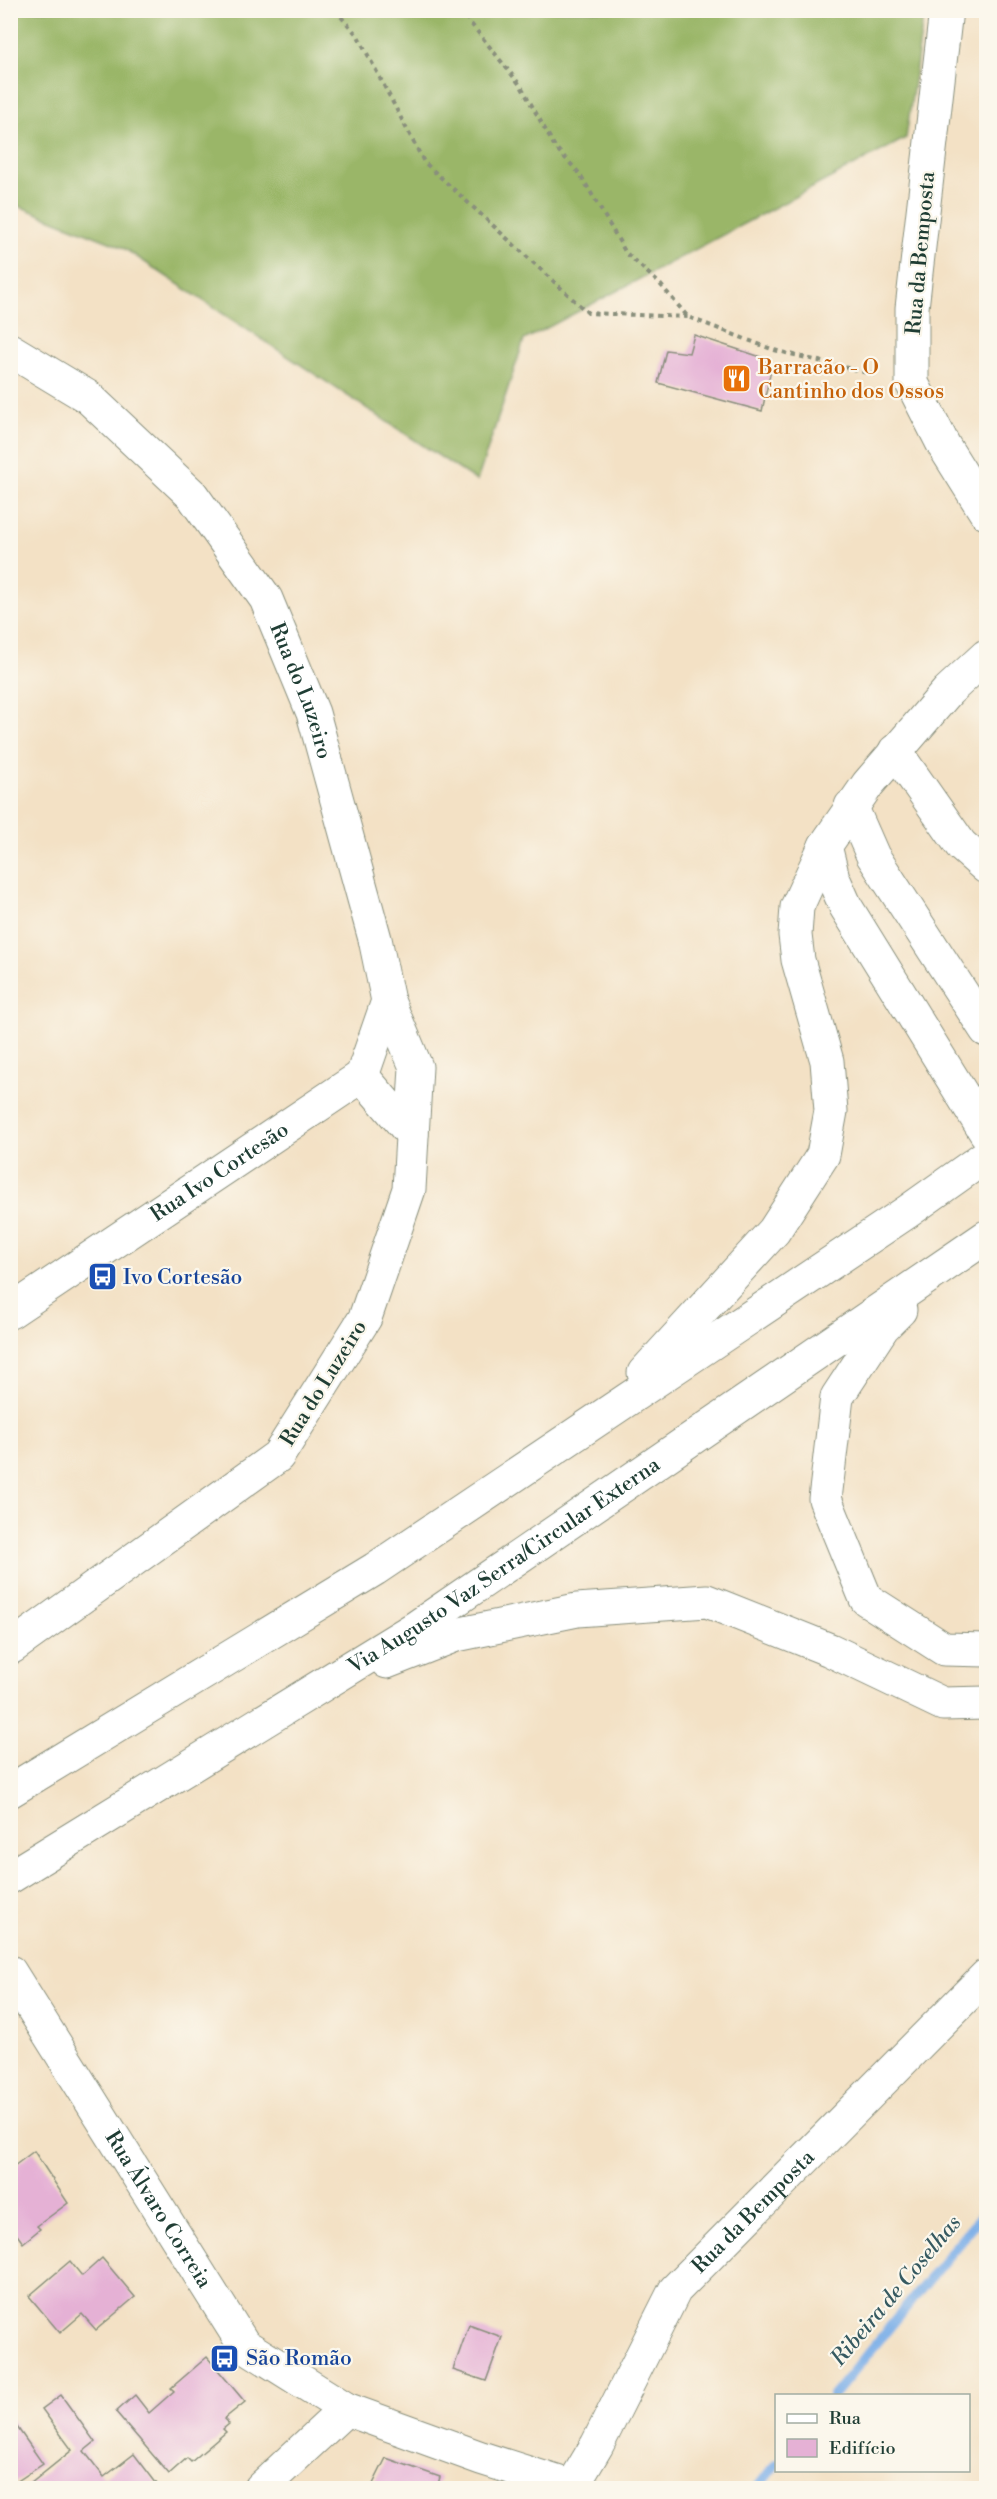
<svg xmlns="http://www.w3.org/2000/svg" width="997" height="2499" viewBox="0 0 997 2499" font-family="'Libre Bodoni',serif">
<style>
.forest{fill:#9ab667;stroke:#5c7a4e;stroke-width:1.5}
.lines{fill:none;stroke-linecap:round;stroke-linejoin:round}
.stream{stroke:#7bafe8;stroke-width:10}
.building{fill:#e5b1d5}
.minor-casing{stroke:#898f7c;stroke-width:35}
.highway-casing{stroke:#898f7c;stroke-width:35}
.path{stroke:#898f7c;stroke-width:4;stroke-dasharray:4.5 4.5;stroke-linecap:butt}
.minor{stroke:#fff;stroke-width:33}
.highway{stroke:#fff;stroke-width:33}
.labels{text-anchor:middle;stroke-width:4.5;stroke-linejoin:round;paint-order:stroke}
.street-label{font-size:21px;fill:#1f3d34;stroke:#fbf7ec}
.food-label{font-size:21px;fill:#c56008;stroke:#fbf7ec;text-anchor:start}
.transit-label{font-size:21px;fill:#164399;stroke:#fbf7ec;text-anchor:start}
.water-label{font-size:22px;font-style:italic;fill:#365a61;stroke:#fbf7ec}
</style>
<rect width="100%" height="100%" fill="#fbf7ec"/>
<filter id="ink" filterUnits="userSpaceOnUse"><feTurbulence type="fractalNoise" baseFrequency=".0167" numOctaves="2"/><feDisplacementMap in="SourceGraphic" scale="12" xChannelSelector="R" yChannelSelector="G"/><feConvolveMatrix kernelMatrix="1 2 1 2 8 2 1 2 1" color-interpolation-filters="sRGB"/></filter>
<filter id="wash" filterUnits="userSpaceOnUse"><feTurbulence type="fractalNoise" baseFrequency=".008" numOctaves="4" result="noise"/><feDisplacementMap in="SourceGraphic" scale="24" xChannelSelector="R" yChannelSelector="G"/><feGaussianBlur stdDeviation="1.35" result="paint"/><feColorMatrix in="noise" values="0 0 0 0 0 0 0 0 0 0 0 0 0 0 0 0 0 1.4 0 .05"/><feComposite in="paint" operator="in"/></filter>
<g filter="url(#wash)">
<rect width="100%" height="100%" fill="#f3e1c5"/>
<!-- forest -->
<polygon class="forest" points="10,11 11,10 924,11 906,138 524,340 477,481 122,247 11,203"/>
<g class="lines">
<!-- stream -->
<g class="stream">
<polyline points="833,2396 986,2210"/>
<polyline points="757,2488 776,2464"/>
</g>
</g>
<g id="blocks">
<!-- building -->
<g class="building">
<polygon points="694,335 767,359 764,367 771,370 762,411 658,383 666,350 689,353"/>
<polygon points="34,2151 68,2203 37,2226 40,2229 23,2243 15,2232 10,2235 10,2161 14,2166"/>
<polygon points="102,2258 135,2297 96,2330 82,2314 60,2333 29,2296 70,2261 82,2276"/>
<polygon points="469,2325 502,2337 486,2381 453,2370"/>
<polygon points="207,2357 245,2402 224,2419 229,2424 223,2429 226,2432 191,2462 187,2458 169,2474 116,2412 135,2395 149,2413 174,2391 171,2388"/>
<polygon points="61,2395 95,2442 84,2451 104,2477 134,2454 160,2488 25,2488 72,2450 42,2409"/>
<polygon points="10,2417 43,2464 16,2482 10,2475"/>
<polygon points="386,2458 440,2477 437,2488 371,2488"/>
</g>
</g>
</g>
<g filter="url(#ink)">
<use href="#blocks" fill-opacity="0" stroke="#898f7c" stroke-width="1.5"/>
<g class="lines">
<defs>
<g id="minor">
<polyline points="946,10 912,308 912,383 944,446 986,513"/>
<path id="s1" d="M10,350L88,397L192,495L266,599L313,713L375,939L388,1001L416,1067L409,1189L365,1318L278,1456L12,1647"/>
<polyline points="362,1076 412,1134"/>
<path id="s2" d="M10,1312L362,1076L388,1001"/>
<path id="s3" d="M10,1972L244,2345L346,2409L481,2458L572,2487"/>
<path id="s4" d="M572,2487L597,2445L675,2290L986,1976"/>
<polyline points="261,2488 346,2409"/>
</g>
<g id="highway">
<polyline points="895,751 961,845 986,867"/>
<polyline points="851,806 873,856 986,1030"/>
<polyline points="825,846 833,878 846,907 986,1133"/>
<polyline points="900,1310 883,1327 837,1397 825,1499 866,1599 944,1649 986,1650"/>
<polyline points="644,1373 774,1231 823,1155 831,1111 827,1061 798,960 795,935 797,907 825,846 868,784 948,691 986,656"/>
<polyline points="387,1662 456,1635 577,1610 707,1601 830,1650 943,1704 986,1703"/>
<polyline points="10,1791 375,1569 907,1212 986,1156"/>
<path id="s5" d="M10,1877L415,1628L986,1237"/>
</g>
</defs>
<!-- minor casing -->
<use href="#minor" class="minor-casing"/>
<!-- highway casing -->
<use href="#highway" class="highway-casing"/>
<!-- path -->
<g class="path">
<polyline points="335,10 358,36 424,162 588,313 688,317"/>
<polyline points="460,10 521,86 555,147 580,174 626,253 660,284 688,317 774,350 876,375"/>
</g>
<!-- minor -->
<use href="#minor" class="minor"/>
<!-- highway -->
<use href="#highway" class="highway"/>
</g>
</g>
<!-- icons -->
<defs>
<symbol id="restaurant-square" viewBox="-11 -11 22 22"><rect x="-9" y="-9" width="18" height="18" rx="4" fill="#e8710a" stroke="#fbf7ec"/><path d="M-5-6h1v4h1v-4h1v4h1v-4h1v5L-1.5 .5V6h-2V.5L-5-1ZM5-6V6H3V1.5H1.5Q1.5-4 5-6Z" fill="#fff"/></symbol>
<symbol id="bus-square" viewBox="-11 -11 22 22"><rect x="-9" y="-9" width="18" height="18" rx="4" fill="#1a4fb4" stroke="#fbf7ec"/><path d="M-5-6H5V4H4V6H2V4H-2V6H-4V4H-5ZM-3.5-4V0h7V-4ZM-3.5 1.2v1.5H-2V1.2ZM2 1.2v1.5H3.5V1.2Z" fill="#fff"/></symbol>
</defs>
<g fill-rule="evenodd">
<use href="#restaurant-square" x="720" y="362" width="33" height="33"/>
<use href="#bus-square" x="86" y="1260" width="33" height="33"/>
<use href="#bus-square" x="208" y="2342" width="33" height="33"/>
</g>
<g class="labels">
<!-- street labels -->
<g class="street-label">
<text transform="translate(920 253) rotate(-85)" y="7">Rua da Bemposta</text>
<text dy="7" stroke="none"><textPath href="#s1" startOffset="460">Rua do Luzeiro</textPath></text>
<text dy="7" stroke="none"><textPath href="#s2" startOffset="252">Rua Ivo Cortesão</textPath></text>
<text transform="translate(323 1383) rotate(-58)" y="7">Rua do Luzeiro</text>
<text dy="7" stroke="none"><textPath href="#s5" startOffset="584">Via Augusto Vaz Serra/Circular Externa</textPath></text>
<text dy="7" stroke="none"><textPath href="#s3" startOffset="280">Rua Álvaro Correia</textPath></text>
<text dy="7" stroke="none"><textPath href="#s4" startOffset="333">Rua da Bemposta</textPath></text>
</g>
<!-- food labels -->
<g class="food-label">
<text x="758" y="374">Barracão - O<tspan x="758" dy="24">Cantinho dos Ossos</tspan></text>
</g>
<!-- transit labels -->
<g class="transit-label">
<text x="123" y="1284">Ivo Cortesão</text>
<text x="246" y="2365">São Romão</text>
</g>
<!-- water labels -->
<g class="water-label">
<text transform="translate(895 2290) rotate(-50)" y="8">Ribeira de Coselhas</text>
</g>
</g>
<!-- margin -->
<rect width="997" height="2499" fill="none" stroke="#fbf7ec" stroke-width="36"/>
<!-- legend -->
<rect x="775" y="2394" width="195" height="78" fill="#fbf7ec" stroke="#a3ada2" stroke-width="1.5"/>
<rect x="787" y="2414" width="30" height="9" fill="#ffffff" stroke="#a3ada2" stroke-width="1.5"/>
<text x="829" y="2424" font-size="18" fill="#1f3d34">Rua</text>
<rect x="787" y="2439" width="30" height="18" fill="#e5b1d5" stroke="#a3ada2" stroke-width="1.5"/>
<text x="829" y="2454" font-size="18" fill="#1f3d34">Edifício</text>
</svg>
